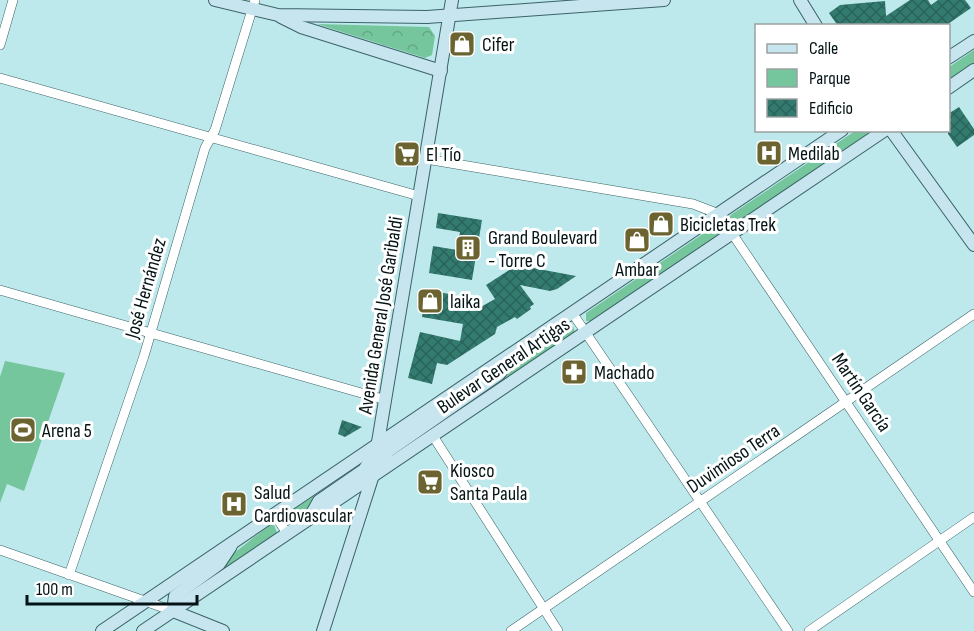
<svg xmlns="http://www.w3.org/2000/svg" width="974" height="631" viewBox="0 0 974 631" font-family="'Sofia Sans Condensed',sans-serif">
<style>
.green{fill:#75c59d}
.park{fill:url(#park-crowns)}
.building{fill:url(#building-cross-hatch)}
.lines{fill:none;stroke-linecap:round;stroke-linejoin:round}
.street-casing{stroke:#3b6366;stroke-width:10}
.secondary-casing{stroke:#3b6366;stroke-width:14}
.street{stroke:#fff;stroke-width:9}
.secondary{stroke:#c6e5ee;stroke-width:12}
.labels{text-anchor:middle;stroke-width:6;stroke-linejoin:round;paint-order:stroke}
.poi-label{font-size:20px;fill:#041315;stroke:#fff;text-anchor:start}
.street-label{font-size:20px;fill:#041315;stroke:#fff}
</style>
<defs>
<pattern id="park-crowns" width="20" height="18" patternUnits="userSpaceOnUse" patternTransform="scale(1.5)"><rect width="20" height="18" fill="#75c59d"/><path d="M2 6a3 3 0 1 1 6 0M12 15a3 3 0 1 1 6 0" fill="none" stroke="#64a886"/></pattern>
<pattern id="building-cross-hatch" width="8" height="8" patternUnits="userSpaceOnUse" patternTransform="scale(1.5)"><rect width="8" height="8" fill="#337a6f"/><path d="M0 0l8 8M0 8l8-8" fill="none" stroke="#29635a"/></pattern>
</defs>
<rect width="100%" height="100%" fill="#bde9ec"/>
<!-- green -->
<g class="green">
<polygon points="974,50 974,63 949,80 949,67"/>
<polygon points="855,131 874,131 736,223 731,224 729,217 732,214"/>
<polygon points="713,227 721,231 718,236 592,321 586,321 586,313"/>
<polygon points="567,326 573,326 575,333 389,458 388,456 508,373 535,347"/>
<polygon points="5,361 65,373 24,491 7,484 0,503 0,377"/>
<polygon points="361,465 319,496 293,522 286,520 287,514"/>
<path d="M271,525H274L277,533L187,593C215,571 241,545 271,525Z"/>
</g>
<!-- park -->
<polygon class="park" points="317,24 429,27 435,36 432,55 425,58"/>
<!-- building -->
<g class="building">
<polygon points="910,0 928,0 931,5 938,0 965,0 971,8 945,26 838,26 829,13 840,5 885,1 886,16"/>
<polygon points="959,107 974,129 974,135 957,147 948,134 948,114"/>
<polygon points="438,213 482,220 472,280 429,273 433,246 457,250 460,232 436,228"/>
<polygon points="517,265 576,276 557,289 550,291 520,285 534,304 530,307 531,309 517,319 515,317 497,327 495,334 447,365 437,363 432,384 408,378 420,332 460,341 463,324 422,317 426,290 473,298 479,308 495,299 486,285"/>
<polygon points="342,420 362,427 345,437 338,434"/>
</g>
<g class="lines">
<defs>
<g id="street">
<polyline points="0,45 13,0"/>
<polyline points="0,78 419,196"/>
<polyline points="426,159 693,204 719,214 974,592"/>
<polyline points="0,290 386,400"/>
<polyline points="573,314 788,631"/>
<polyline points="433,436 558,631"/>
<polyline points="274,514 287,533"/>
<polyline points="0,550 173,611"/>
<polyline points="69,575 144,356 205,148 215,130 255,0"/>
<polyline points="511,631 974,314"/>
<polyline points="809,631 974,517"/>
</g>
<g id="secondary">
<polyline points="215,0 278,15 427,17 664,0"/>
<polyline points="800,0 816,26"/>
<polyline points="281,17 301,27 441,71"/>
<polyline points="948,58 974,41"/>
<polyline points="948,88 974,70"/>
<polyline points="891,130 974,245"/>
<polyline points="378,466 388,451 499,374 508,362"/>
<polyline points="310,517 319,501 364,470 374,455"/>
<polyline points="173,611 175,596 219,564 231,546"/>
<polyline points="173,611 223,631"/>
<polyline points="102,631 842,130"/>
<polyline points="143,631 885,130"/>
<polyline points="323,631 372,478 452,0"/>
</g>
</defs>
<!-- street casing -->
<use href="#street" class="street-casing"/>
<!-- secondary casing -->
<use href="#secondary" class="secondary-casing"/>
<!-- street -->
<use href="#street" class="street"/>
<!-- secondary -->
<use href="#secondary" class="secondary"/>
</g>
<!-- icons -->
<defs>
<symbol id="shop-square" viewBox="-11 -11 22 22"><rect x="-9" y="-9" width="18" height="18" rx="4" fill="#6c6430" stroke="#fff"/><path d="M-5-2.5h2.3a2.7 3.5 0 0 1 5.4 0H5L5.5 6h-11ZM-1.5-2.5h3a1.5 2.3 0 0 0-3 0Z" fill="#fff"/></symbol>
<symbol id="hospital-square" viewBox="-11 -11 22 22"><rect x="-9" y="-9" width="18" height="18" rx="4" fill="#6c6430" stroke="#fff"/><path d="M-5-5h3v3.5h4V-5h3V5h-3V1.5h-4V5h-3Z" fill="#fff"/></symbol>
<symbol id="supermarket-square" viewBox="-11 -11 22 22"><rect x="-9" y="-9" width="18" height="18" rx="4" fill="#6c6430" stroke="#fff"/><path d="M-6-5.5h2.5l.6 2H6L4.5 2H-2.5L-4.4-4H-6ZM-1.5 3.2a1.3 1.3 0 1 0 .1 0ZM3 3.2a1.3 1.3 0 1 0 .1 0Z" fill="#fff"/></symbol>
<symbol id="building-square" viewBox="-11 -11 22 22"><rect x="-9" y="-9" width="18" height="18" rx="4" fill="#6c6430" stroke="#fff"/><path d="M-4-6H4V6H1V3H-1V6H-4ZM-2.5-4.3h1.7v1.8h-1.7ZM.8-4.3h1.7v1.8H.8ZM-2.5-1h1.7V.8h-1.7ZM.8-1h1.7V.8H.8Z" fill="#fff"/></symbol>
<symbol id="pharmacy-square" viewBox="-11 -11 22 22"><rect x="-9" y="-9" width="18" height="18" rx="4" fill="#6c6430" stroke="#fff"/><path d="M-2-6h4v4h4v4h-4v4h-4v-4h-4v-4h4Z" fill="#fff"/></symbol>
<symbol id="stadium-square" viewBox="-11 -11 22 22"><rect x="-9" y="-9" width="18" height="18" rx="4" fill="#6c6430" stroke="#fff"/><path d="M0-5a6.5 5 0 1 0 0 10a6.5 5 0 1 0 0-10ZM-3.5-1.8h7v3.6h-7Z" fill="#fff"/></symbol>
</defs>
<g fill-rule="evenodd">
<use href="#shop-square" x="447" y="29" width="30" height="30"/>
<use href="#hospital-square" x="754" y="138" width="30" height="30"/>
<use href="#supermarket-square" x="392" y="139" width="30" height="30"/>
<use href="#shop-square" x="646" y="209" width="30" height="30"/>
<use href="#shop-square" x="622" y="225" width="30" height="30"/>
<use href="#building-square" x="453" y="233" width="30" height="30"/>
<use href="#shop-square" x="415" y="286" width="30" height="30"/>
<use href="#pharmacy-square" x="559" y="357" width="30" height="30"/>
<use href="#stadium-square" x="8" y="415" width="30" height="30"/>
<use href="#supermarket-square" x="415" y="467" width="30" height="30"/>
<use href="#hospital-square" x="219" y="489" width="30" height="30"/>
</g>
<g class="labels">
<!-- poi labels -->
<g class="poi-label">
<text x="482" y="51">Cifer</text>
<text x="788" y="160">Medilab</text>
<text x="426" y="161">El Tío</text>
<text x="680" y="231">Bicicletas Trek</text>
<text x="488" y="244">Grand Boulevard<tspan x="488" dy="23">- Torre C</tspan></text>
<text x="637" y="276" text-anchor="middle">Ambar</text>
<text x="450" y="308">laika</text>
<text x="594" y="379">Machado</text>
<text x="42" y="437">Arena 5</text>
<text x="450" y="477">Kiosco<tspan x="450" dy="23">Santa Paula</tspan></text>
<text x="254" y="499">Salud<tspan x="254" dy="23">Cardiovascular</tspan></text>
</g>
<!-- street labels -->
<g class="street-label">
<text transform="translate(145 288) rotate(-74)" y="7">José Hernández</text>
<text transform="translate(380 315) rotate(-81)" y="7">Avenida General José Garibaldi</text>
<text transform="translate(503 365) rotate(-34)" y="7">Bulevar General Artigas</text>
<text transform="translate(862 392) rotate(56)" y="7">Martín García</text>
<text transform="translate(733 458) rotate(-34)" y="7">Duvimioso Terra</text>
</g>
</g>
<!-- legend -->
<rect x="755" y="24" width="195" height="108" fill="#ffffff" stroke="#9ba1a1" stroke-width="1.5"/>
<rect x="767" y="44" width="30" height="9" fill="#c6e5ee" stroke="#9ba1a1" stroke-width="1.5"/>
<text x="809" y="54" font-size="18" fill="#041315">Calle</text>
<rect x="767" y="69" width="30" height="18" fill="#75c59d" stroke="#9ba1a1" stroke-width="1.5"/>
<text x="809" y="84" font-size="18" fill="#041315">Parque</text>
<rect x="767" y="99" width="30" height="18" fill="url(#building-cross-hatch)" stroke="#9ba1a1" stroke-width="1.5"/>
<text x="809" y="114" font-size="18" fill="#041315">Edificio</text>
<!-- scale -->
<path d="M27 595v9h170v-9" fill="none" stroke="#041315" stroke-width="3"/>
<text x="36" y="595" font-size="18" fill="#041315" stroke="#ffffff" stroke-width="4.5" paint-order="stroke">100 m</text>
</svg>
